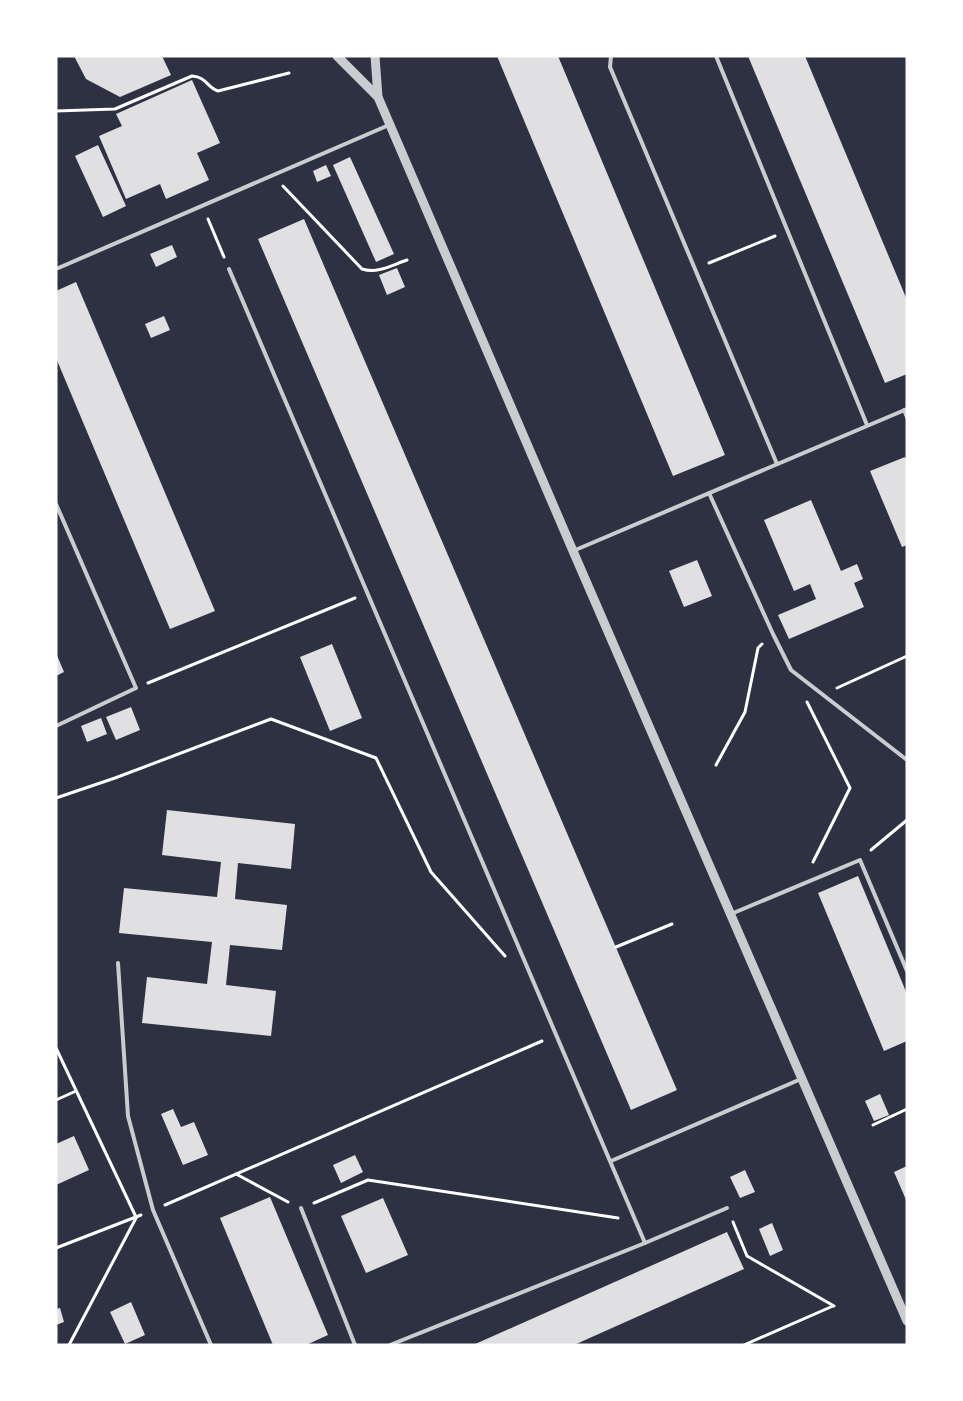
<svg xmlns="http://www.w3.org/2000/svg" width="963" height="1401" viewBox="0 0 963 1401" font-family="'Crimson Pro',serif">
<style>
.building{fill:#e0e0e3}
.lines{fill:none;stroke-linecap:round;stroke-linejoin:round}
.path{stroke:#fff;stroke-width:3}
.service{stroke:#caccd0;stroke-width:4}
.tertiary{stroke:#caccd0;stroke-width:9}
</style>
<rect width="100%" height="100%" fill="#2d3142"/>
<!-- building -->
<g class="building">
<polygon points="74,56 162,56 171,75 120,97 86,79"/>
<polygon points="497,56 558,56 725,455 673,476"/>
<polygon points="748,56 805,56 907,300 907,374 885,383"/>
<polygon points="192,80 220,143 197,153 209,180 166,199 160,184 126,199 99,136 122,126 116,114"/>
<polygon points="98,145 126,206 103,217 75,156"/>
<polygon points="350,157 394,254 376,262 333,165"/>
<polygon points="326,165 331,176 317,182 313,171"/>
<polygon points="304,219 677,1090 631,1110 258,239"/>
<polygon points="172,245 177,257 156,267 150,254"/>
<polygon points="397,268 405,287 387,295 379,275"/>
<polygon points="76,282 215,611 170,629 56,358 56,291"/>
<polygon points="164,316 170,330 151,338 145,324"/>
<polygon points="905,457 907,462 907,545 902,547 870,471"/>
<polygon points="811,500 841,571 857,564 863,579 854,583 864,607 789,639 778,615 816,599 810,584 794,591 764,520"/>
<polygon points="697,560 712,596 684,607 669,571"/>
<polygon points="332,644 362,718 330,731 300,657"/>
<polygon points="56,653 64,672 56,676"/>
<polygon points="131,707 140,730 116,740 106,717"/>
<polygon points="101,718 107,734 87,742 81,726"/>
<polygon points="167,810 295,824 291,869 238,863 235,899 287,905 282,950 230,945 226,985 276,991 271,1036 142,1023 147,977 207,984 212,942 119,933 124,888 217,897 221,862 162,855"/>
<polygon points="858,876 907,994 907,1041 884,1051 818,893"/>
<polygon points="880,1094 889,1115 874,1121 865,1101"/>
<polygon points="173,1109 181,1127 194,1122 208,1155 183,1165 161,1114"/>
<polygon points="74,1136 89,1170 56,1185 56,1144"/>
<polygon points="355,1155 363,1172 341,1183 333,1165"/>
<polygon points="907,1166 907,1202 894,1172"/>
<polygon points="745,1170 755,1192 740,1198 730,1177"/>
<polygon points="270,1197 328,1335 306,1345 273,1345 220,1218"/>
<polygon points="383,1198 408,1255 366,1273 341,1216"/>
<polygon points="772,1223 783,1250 770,1256 759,1229"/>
<polygon points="727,1232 744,1269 574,1345 473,1345"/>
<polygon points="131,1302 145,1335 125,1344 110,1312"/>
<polygon points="60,1308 64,1322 56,1325 56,1309"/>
</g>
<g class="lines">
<!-- path -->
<g class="path">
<path d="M56,111L115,109L192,76C207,77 206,87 218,91L289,73"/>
<path d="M283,186L362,269C378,274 392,265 407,260"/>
<polyline points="208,219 224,257"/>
<polyline points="709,263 775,236"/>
<polyline points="148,683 355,598"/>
<polyline points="837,688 907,656"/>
<polyline points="807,702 850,788 813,862"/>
<polyline points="716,765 745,712 758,648 762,644"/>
<polyline points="56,798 115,778 271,719 376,758 431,872 505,956"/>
<polyline points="871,850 907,820"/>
<polyline points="616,947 672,924"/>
<polyline points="56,1048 136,1217"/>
<polyline points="56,1100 76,1091"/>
<polyline points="873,1125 907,1109"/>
<polyline points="236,1174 288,1202"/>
<polyline points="314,1203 368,1180 618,1218"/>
<polyline points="165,1205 542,1041"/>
<polyline points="733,1222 747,1256 834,1306"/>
<polyline points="56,1248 141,1215"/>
<polyline points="69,1345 136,1218"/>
<polyline points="744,1345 833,1306"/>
</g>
<!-- service -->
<g class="service">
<polyline points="611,56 610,67 777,464"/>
<polyline points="716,56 867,425"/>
<polyline points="56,269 389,125"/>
<polyline points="229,269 645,1243 390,1345"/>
<polyline points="904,410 907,417"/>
<polyline points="709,493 773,634 791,670 907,760"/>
<polyline points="56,504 136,688 56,726"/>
<polyline points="573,551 907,409"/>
<polyline points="731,914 860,860 907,971"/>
<polyline points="118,963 128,1116 153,1210 211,1345"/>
<polyline points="611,1161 801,1079"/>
<polyline points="301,1208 355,1345"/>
<polyline points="645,1243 727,1208"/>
</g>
<!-- tertiary -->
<g class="tertiary">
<polyline points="337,56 378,97"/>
<polyline points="375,56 378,97 573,551 907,1321"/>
</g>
</g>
<!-- border -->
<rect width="963" height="1401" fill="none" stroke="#ffffff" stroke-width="115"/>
</svg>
